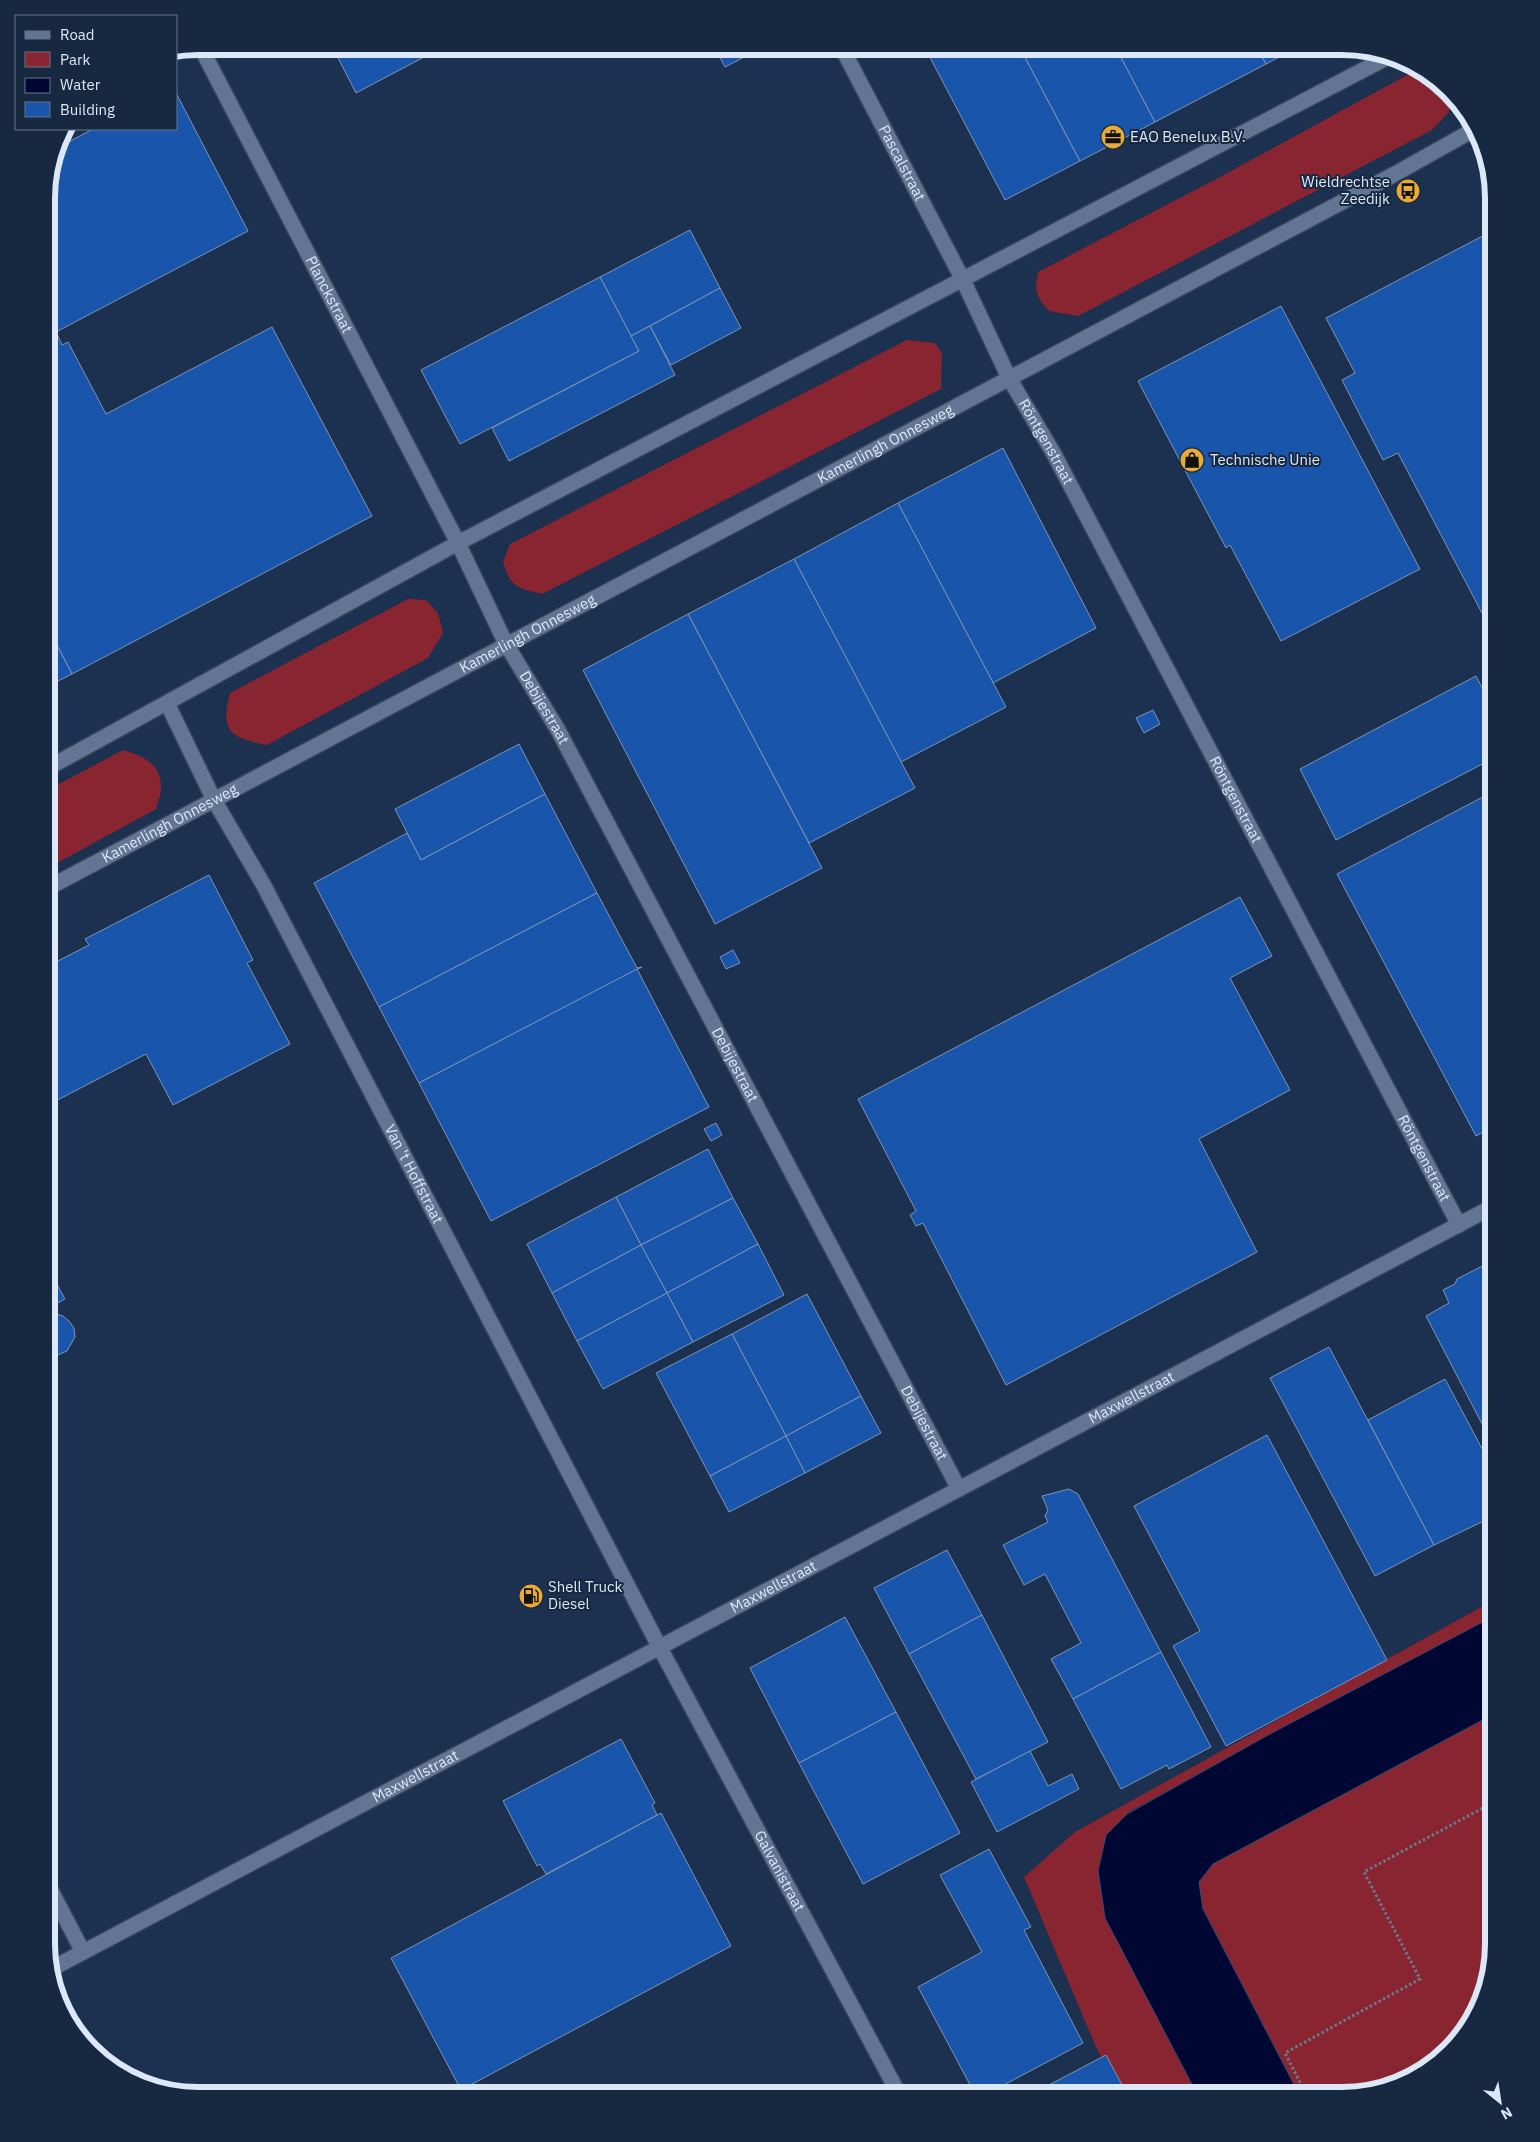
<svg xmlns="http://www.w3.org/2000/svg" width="1540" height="2142" viewBox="0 0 1540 2142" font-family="'IBM Plex Sans',sans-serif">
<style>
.built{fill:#1c304f}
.green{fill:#892431}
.water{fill:#000733;stroke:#424a6e}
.building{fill:#1956ab;stroke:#8094b3}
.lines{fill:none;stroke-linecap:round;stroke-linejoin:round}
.minor-casing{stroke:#374459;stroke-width:18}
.path{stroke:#6b7a8f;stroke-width:3;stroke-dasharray:2.5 2.5;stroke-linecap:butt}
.minor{stroke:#627593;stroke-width:15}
.labels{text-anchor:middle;stroke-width:4;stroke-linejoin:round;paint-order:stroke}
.poi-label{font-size:15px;fill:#dce8f8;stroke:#172841;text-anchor:start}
.street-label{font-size:15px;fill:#dce8f8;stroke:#172841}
.rim{fill:none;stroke:#dce8f8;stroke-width:6}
</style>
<rect width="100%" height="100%" fill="#172841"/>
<!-- built -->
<polygon class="built" points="198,46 1352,47 1418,67 1473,122 1494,198 1494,1616 1048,1871 1161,2096 188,2095 122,2075 67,2020 46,1944 47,188 64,129 176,129 176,51"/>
<!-- green -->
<g class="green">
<path d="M1418,69L1421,70L1453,101L1448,113L1432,130L1078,316L1049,311C1036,296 1034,292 1038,272L1220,177Z"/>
<path d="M907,340L935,343L942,353L941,389L542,594C517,588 511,588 503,562L510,544Z"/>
<path d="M408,599L426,600L438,613L443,633L428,658L267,745C230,738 220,732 230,693Z"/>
<path d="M123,750C141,755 160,763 161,785C162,792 158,802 156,809L46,869V791Z"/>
<polygon points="1494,1600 1494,1616 1268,1735 1127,1813 1105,1918 1198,2096 1121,2096 1096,2047 1024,1877 1075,1832"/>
<polygon points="1494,1714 1494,1944 1473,2020 1418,2075 1342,2096 1300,2096 1203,1908 1199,1882 1212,1864"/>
</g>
<!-- water -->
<polygon class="water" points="1494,1616 1494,1714 1213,1864 1199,1882 1203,1909 1300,2096 1198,2096 1105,1918 1098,1871 1106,1835 1127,1814 1268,1735"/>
<!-- building -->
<g class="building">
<polygon points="332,46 445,46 356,93"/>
<polygon points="714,46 766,46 725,67"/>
<polygon points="924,46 1019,46 1080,161 1005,200"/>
<polygon points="1019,46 1115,46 1155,122 1080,161"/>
<polygon points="1115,46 1257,47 1266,64 1155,122"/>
<polygon points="1257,47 1298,47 1266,64"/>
<polygon points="176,93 248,231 56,332 62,345 68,342 106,414 272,327 372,516 72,674 47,626 47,353 48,353 47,188 57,148 93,129 176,129"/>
<polygon points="690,230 720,288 631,336 600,277"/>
<polygon points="1494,230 1494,636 1398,453 1383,460 1342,380 1355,373 1326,318"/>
<polygon points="600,277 639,351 460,444 421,370"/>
<polygon points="720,288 741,328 671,365 650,326"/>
<polygon points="1281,306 1420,569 1281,641 1230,545 1226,548 1138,381"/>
<polygon points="650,326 675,375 509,461 492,428 639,351 631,336"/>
<polygon points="1003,448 1096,628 993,683 898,503"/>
<polygon points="898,503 1006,707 901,762 794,559"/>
<polygon points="794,559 915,788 809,843 688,614"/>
<polygon points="688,614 822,868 715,924 583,670"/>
<polygon points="47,626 72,674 46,687"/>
<polygon points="1476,676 1494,711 1494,758 1336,840 1300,769"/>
<polygon points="1153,710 1160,724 1144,733 1136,718"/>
<polygon points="519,744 545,794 421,860 395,809"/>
<polygon points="1494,791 1494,1126 1476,1136 1337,874"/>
<polygon points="545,794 597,893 379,1007 314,883 407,833 421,860"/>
<polygon points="209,875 253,960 247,963 290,1044 173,1105 146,1054 46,1106 46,967 89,945 85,939"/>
<polygon points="597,893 637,968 642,967 419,1083 379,1007"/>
<polygon points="1240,897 1272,956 1230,978 1290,1090 1199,1139 1257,1252 1006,1385 923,1223 916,1226 910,1215 916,1211 858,1099"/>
<polygon points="733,950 740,963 726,969 720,957"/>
<polygon points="637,969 709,1107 491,1221 419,1083"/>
<polygon points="716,1123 722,1135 711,1141 704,1129"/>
<polygon points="708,1149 733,1198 641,1245 616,1197"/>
<polygon points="616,1197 641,1245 552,1293 527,1244"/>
<polygon points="733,1198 758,1244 667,1293 641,1245"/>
<polygon points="758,1244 784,1295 693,1342 667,1293"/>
<polygon points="641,1245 667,1293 577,1341 552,1293"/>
<polygon points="1494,1260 1494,1447 1426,1316 1449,1303 1443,1290 1455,1284 1457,1279"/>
<polygon points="46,1264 65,1299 46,1309"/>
<polygon points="667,1293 693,1342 603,1389 577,1341"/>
<polygon points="807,1294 861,1396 786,1436 732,1334"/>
<polygon points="54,1313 63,1316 69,1321 74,1328 75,1337 67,1351 53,1357 46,1356 46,1314"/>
<polygon points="732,1334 786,1436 710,1476 656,1373"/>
<polygon points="1329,1347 1434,1545 1375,1576 1270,1378"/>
<polygon points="1445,1379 1494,1471 1494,1516 1434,1545 1368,1420"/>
<polygon points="861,1396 881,1433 805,1473 786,1436"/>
<polygon points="1267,1435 1387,1660 1226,1746 1173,1646 1200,1631 1134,1506"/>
<polygon points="786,1436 805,1473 729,1512 710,1476"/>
<polygon points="1069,1489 1078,1494 1161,1652 1073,1699 1051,1659 1081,1643 1045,1574 1024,1585 1003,1545 1048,1522 1045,1516 1048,1510 1042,1496"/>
<polygon points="947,1550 982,1615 909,1654 874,1588"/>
<polygon points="982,1615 1048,1742 976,1779 909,1654"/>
<polygon points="845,1617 896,1712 799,1763 750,1668"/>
<polygon points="1161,1652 1211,1747 1169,1769 1167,1765 1121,1789 1073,1699"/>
<polygon points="896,1712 960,1833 863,1884 799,1763"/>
<polygon points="621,1739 655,1803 652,1805 657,1815 546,1874 540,1864 537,1866 503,1801"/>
<polygon points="1030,1751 1048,1786 1072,1774 1079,1789 997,1832 971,1782"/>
<polygon points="661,1813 731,1946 461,2090 391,1958"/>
<polygon points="989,1849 1031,1927 1024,1930 1083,2043 983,2096 976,2096 918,1987 982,1952 940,1875"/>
<polygon points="1106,2055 1128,2096 1028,2096"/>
</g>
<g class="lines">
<defs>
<g id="minor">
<path id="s1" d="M200,46L458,543L506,644L558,730L959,1489"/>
<path id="s2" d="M841,46L963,280L1009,378L1054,454L1459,1225"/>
<path id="s3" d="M167,703L214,800L263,884L659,1646L900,2096"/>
<polyline points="46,769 458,543 1388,57"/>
<path id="s4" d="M46,889L1393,175L1475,129"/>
<polyline points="46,1881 83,1952"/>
<path id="s5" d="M53,1968L1494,1206"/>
</g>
</defs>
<!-- minor casing -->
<use href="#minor" class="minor-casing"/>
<!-- path -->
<polyline class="path" points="1307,2096 1285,2053 1420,1979 1364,1872 1494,1802"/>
<!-- minor -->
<use href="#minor" class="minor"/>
</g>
<!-- icons -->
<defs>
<symbol id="office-disc" viewBox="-11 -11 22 22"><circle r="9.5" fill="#e9ab38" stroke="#172841"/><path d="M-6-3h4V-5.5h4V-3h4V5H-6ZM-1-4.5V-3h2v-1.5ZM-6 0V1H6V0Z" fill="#111"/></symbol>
<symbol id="bus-disc" viewBox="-11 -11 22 22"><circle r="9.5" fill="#e9ab38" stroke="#172841"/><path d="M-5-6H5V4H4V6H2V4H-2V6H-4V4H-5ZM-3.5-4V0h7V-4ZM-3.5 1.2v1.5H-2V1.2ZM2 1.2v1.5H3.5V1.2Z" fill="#111"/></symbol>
<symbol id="shop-disc" viewBox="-11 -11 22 22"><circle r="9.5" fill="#e9ab38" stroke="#172841"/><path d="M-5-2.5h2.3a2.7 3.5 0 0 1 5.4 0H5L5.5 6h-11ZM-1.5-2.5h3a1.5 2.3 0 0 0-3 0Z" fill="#111"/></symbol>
<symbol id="fuel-disc" viewBox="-11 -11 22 22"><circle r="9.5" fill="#e9ab38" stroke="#172841"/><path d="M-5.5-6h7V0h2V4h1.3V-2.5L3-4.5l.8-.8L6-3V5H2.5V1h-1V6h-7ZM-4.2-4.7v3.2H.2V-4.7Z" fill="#111"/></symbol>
</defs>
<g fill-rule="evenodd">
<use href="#office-disc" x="1099" y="123" width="28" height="28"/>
<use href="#bus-disc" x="1394" y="177" width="28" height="28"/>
<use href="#shop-disc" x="1178" y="446" width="28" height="28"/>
<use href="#fuel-disc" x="517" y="1582" width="28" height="28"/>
</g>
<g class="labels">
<!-- poi labels -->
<g class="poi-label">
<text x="1130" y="142">EAO Benelux B.V.</text>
<text x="1390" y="187" text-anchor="end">Wieldrechtse<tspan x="1390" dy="17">Zeedijk</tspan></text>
<text x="1210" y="465">Technische Unie</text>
<text x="548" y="1592">Shell Truck<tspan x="548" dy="17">Diesel</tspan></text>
</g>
<!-- street labels -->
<g class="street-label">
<text dy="5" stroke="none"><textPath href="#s2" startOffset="132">Pascalstraat</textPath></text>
<text dy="5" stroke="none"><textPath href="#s1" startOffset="280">Planckstraat</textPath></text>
<text dy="5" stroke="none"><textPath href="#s2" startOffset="446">Röntgenstraat</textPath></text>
<text dy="5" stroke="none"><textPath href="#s4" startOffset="950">Kamerlingh Onnesweg</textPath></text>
<text dy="5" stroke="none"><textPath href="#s4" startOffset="545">Kamerlingh Onnesweg</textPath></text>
<text dy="5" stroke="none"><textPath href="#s1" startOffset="746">Debijestraat</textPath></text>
<text dy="5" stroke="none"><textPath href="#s2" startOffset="851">Röntgenstraat</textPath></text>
<text dy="5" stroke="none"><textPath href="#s4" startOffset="140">Kamerlingh Onnesweg</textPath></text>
<text dy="5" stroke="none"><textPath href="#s1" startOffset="1151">Debijestraat</textPath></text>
<text dy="5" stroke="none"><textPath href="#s2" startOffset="1256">Röntgenstraat</textPath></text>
<text dy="5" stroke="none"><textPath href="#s3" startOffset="532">Van 't Hoffstraat</textPath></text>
<text dy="5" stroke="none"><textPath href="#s5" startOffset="1220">Maxwellstraat</textPath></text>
<text dy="5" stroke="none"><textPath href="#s1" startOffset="1556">Debijestraat</textPath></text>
<text dy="5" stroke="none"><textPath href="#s5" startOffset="815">Maxwellstraat</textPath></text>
<text dy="5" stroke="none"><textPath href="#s5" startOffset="410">Maxwellstraat</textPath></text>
<text dy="5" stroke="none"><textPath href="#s3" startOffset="1319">Galvanistraat</textPath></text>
</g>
</g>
<!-- crop -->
<path d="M0 0H1540V2142H0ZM198 55H1342A143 143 0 0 1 1485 198V1944A143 143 0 0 1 1342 2087H198A143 143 0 0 1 55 1944V198A143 143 0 0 1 198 55Z" fill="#172841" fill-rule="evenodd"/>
<path class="rim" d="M198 55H1342A143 143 0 0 1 1485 198V1944A143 143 0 0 1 1342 2087H198A143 143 0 0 1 55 1944V198A143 143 0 0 1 198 55Z"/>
<!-- legend -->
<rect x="15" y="15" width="162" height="115" fill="#172841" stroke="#66758a"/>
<rect x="25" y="31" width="25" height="8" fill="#627593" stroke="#66758a"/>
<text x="60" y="40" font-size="15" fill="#dce8f8">Road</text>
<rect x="25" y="52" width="25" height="15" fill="#892431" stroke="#66758a"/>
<text x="60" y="65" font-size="15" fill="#dce8f8">Park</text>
<rect x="25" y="78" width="25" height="15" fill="#000733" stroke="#66758a"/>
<text x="60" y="90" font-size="15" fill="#dce8f8">Water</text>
<rect x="25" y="102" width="25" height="15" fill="#1956ab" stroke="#66758a"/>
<text x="60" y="115" font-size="15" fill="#dce8f8">Building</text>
<!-- north arrow -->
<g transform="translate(1500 2102) rotate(150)" stroke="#172841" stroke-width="4" paint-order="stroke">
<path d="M0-4L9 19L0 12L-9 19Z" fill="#dce8f8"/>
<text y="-8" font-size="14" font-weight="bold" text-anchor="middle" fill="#dce8f8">N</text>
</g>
</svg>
